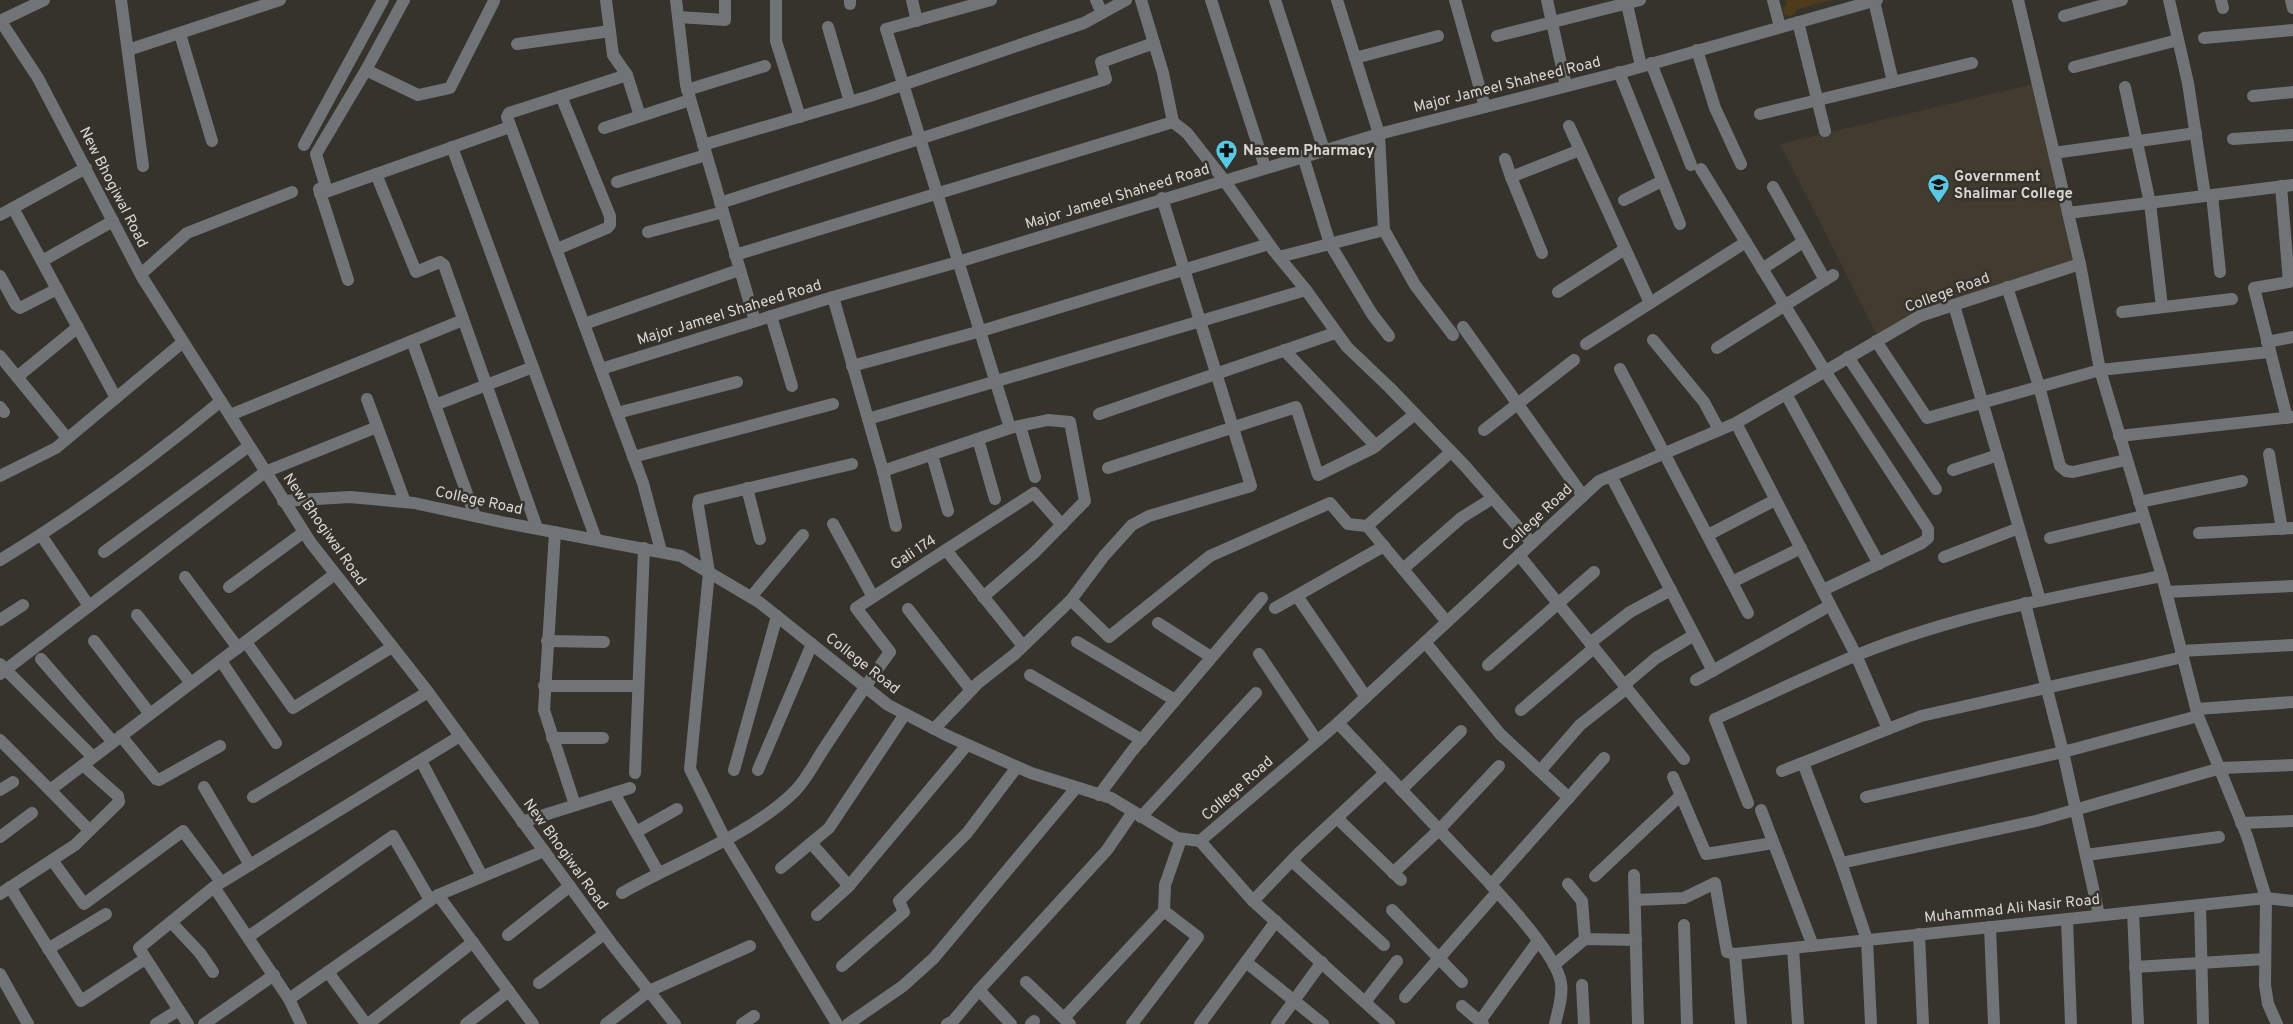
<svg xmlns="http://www.w3.org/2000/svg" width="2293" height="1024" viewBox="0 0 2293 1024" font-family="Overpass,sans-serif">
<style>
.built{fill:#423b2f}
.green{fill:#4d3b1b}
.lines{fill:none;stroke-linecap:round;stroke-linejoin:round}
.minor{stroke:#707476;stroke-width:12}
.labels{text-anchor:middle;stroke-width:5;stroke-linejoin:round;paint-order:stroke}
.street-label{font-size:15px;fill:#dad7d3;stroke:#36322c}
.poi-label{font-size:15px;font-weight:bold;fill:#dad7d3;stroke:#36322c;text-anchor:start}
</style>
<rect width="100%" height="100%" fill="#36322c"/>
<!-- built -->
<polygon class="built" points="2037,83 2080,264 1920,316 1879,339 1780,144"/>
<!-- green -->
<polygon class="green" points="1786,0 1833,0 1797,9 1794,15 1789,16 1784,14 1783,8 1787,3"/>
<g class="lines">
<!-- minor -->
<g class="minor">
<polyline points="121,0 143,166"/>
<polyline points="606,0 613,55 627,75"/>
<polyline points="676,0 686,85 755,321"/>
<polyline points="776,0 776,41 800,117"/>
<polyline points="850,0 850,4"/>
<polyline points="912,0 917,21"/>
<polyline points="991,0 886,29 1010,428"/>
<polyline points="1096,0 1102,13"/>
<polyline points="1141,0 1163,73 1173,122"/>
<polyline points="1211,0 1265,167"/>
<polyline points="1275,0 1324,150"/>
<polyline points="1455,0 1485,107"/>
<polyline points="1547,0 1566,86"/>
<polyline points="1626,0 1641,66"/>
<polyline points="1773,0 1780,27"/>
<polyline points="2018,0 2080,264 2100,370 2162,576 2198,716 2247,836 2266,898 2265,985 2268,1004 2277,1024"/>
<polyline points="2169,0 2188,83 2205,196"/>
<polyline points="2221,0 2223,8"/>
<polyline points="2291,0 2293,8"/>
<polyline points="1874,1 1893,82"/>
<polyline points="2064,16 2122,0"/>
<polyline points="678,17 725,20 725,0"/>
<polyline points="0,20 38,78 142,277 311,543 428,692 612,944 675,1024"/>
<polyline points="0,21 44,0"/>
<polyline points="1798,22 1825,131"/>
<polyline points="828,27 850,102"/>
<polyline points="180,34 212,141"/>
<polyline points="1497,36 1640,0"/>
<polyline points="2204,38 2293,30"/>
<polyline points="517,44 610,31"/>
<polyline points="128,50 280,0"/>
<polyline points="1697,50 1715,108 1741,164"/>
<polyline points="1355,58 1438,36"/>
<polyline points="1651,63 1691,165"/>
<polyline points="2074,67 2178,40"/>
<polyline points="366,70 418,95 450,88 494,1"/>
<polyline points="1619,72 1680,224"/>
<polyline points="2125,87 2150,203 2162,307"/>
<polyline points="687,90 765,66"/>
<polyline points="2253,96 2293,92"/>
<polyline points="1760,114 1972,63"/>
<polyline points="640,116 627,75 509,113 507,117 643,483 661,551"/>
<polyline points="1569,126 1650,303"/>
<polyline points="604,128 690,100"/>
<polyline points="2233,139 2293,135"/>
<polyline points="304,145 383,0"/>
<polyline points="703,145 870,96 1084,23 1126,0"/>
<polyline points="452,147 596,539"/>
<polyline points="2054,153 2196,133"/>
<polyline points="1303,156 1330,244 1372,314 1389,336"/>
<polyline points="1505,159 1511,177 1580,150"/>
<polyline points="1701,169 1825,371 1928,529 1928,538 1922,543 1823,590"/>
<polyline points="376,174 416,272 440,262 444,265 537,528"/>
<polyline points="1511,177 1542,253"/>
<polyline points="617,182 706,155"/>
<polyline points="2281,186 2289,282 2254,288 2287,418"/>
<polyline points="1773,187 1825,280"/>
<polyline points="319,189 348,280"/>
<polyline points="327,191 316,154 366,70 404,0"/>
<polyline points="320,194 510,127"/>
<polyline points="2212,195 2220,272"/>
<polyline points="1624,200 1662,181"/>
<polyline points="720,203 1106,79 1101,62 1154,43"/>
<polyline points="13,208 116,398"/>
<polyline points="2068,213 2293,185"/>
<polyline points="0,215 86,168"/>
<polyline points="1384,230 1415,285 1453,335"/>
<polyline points="648,232 723,212"/>
<polyline points="557,249 607,228 610,225 610,216 561,96"/>
<polyline points="735,255 1173,122 1187,133 1224,180 1274,251 1306,290 1347,347 1390,388 1465,466 1532,543"/>
<polyline points="1279,257 1384,230 1379,134 1337,0"/>
<polyline points="42,261 113,221"/>
<polyline points="1762,269 1803,242"/>
<polyline points="141,274 187,233 292,192"/>
<polyline points="0,276 16,305 20,308 57,289"/>
<polyline points="2007,287 2039,386 2060,466 2066,471 2073,472 2126,460"/>
<polyline points="1558,292 1625,249"/>
<polyline points="833,297 883,471 1010,428 1048,420 1070,422 1085,501 1034,553 983,597"/>
<polyline points="1954,305 2040,600"/>
<polyline points="2122,312 2232,299"/>
<polyline points="771,316 792,386"/>
<polyline points="584,324 736,271"/>
<polyline points="1463,327 1583,496"/>
<polyline points="1653,340 1704,402 1719,430"/>
<polyline points="412,341 475,516"/>
<polyline points="1876,341 1927,418 2100,370 2269,352"/>
<polyline points="2267,342 2293,337"/>
<polyline points="1586,344 1746,242"/>
<polyline points="1717,348 1833,275"/>
<polyline points="1284,350 1376,446"/>
<polyline points="0,356 67,438"/>
<polyline points="1848,357 1936,489"/>
<polyline points="852,366 981,331 1269,244"/>
<polyline points="601,369 833,297 958,262 1379,134 1626,71 1877,0"/>
<polyline points="1620,369 1748,613"/>
<polyline points="17,377 78,327"/>
<polyline points="1786,394 1879,564"/>
<polyline points="367,399 405,502"/>
<polyline points="435,405 533,367"/>
<polyline points="0,407 4,412"/>
<polyline points="617,413 737,382"/>
<polyline points="1099,414 1335,333"/>
<polyline points="230,415 463,320"/>
<polyline points="868,419 1306,290"/>
<polyline points="1736,423 1856,655 1888,729"/>
<polyline points="1020,426 1035,477"/>
<polyline points="1484,430 1574,360"/>
<polyline points="2119,436 2293,417"/>
<polyline points="978,439 995,499"/>
<polyline points="2269,454 2282,529"/>
<polyline points="932,455 948,511"/>
<polyline points="633,457 833,404"/>
<polyline points="1108,468 1296,407 1318,475 1373,448 1415,414"/>
<polyline points="1953,470 1998,455"/>
<polyline points="883,471 896,526"/>
<polyline points="0,476 56,448 183,342"/>
<polyline points="1611,476 1713,671"/>
<polyline points="747,488 760,539"/>
<polyline points="283,501 350,497 414,503 506,523 681,556 759,602 888,705 948,736 1031,773 1111,798 1177,838 1200,841 1338,723 1599,481 1736,423 1920,316 2080,264"/>
<polyline points="2139,502 2242,481"/>
<polyline points="833,524 873,597"/>
<polyline points="1367,526 1447,622"/>
<polyline points="555,532 544,710 575,805"/>
<polyline points="2199,533 2293,528"/>
<polyline points="41,535 89,606"/>
<polyline points="1708,535 1775,500"/>
<polyline points="2050,538 2143,516"/>
<polyline points="946,550 1023,646"/>
<polyline points="104,552 249,446"/>
<polyline points="1519,555 1684,759"/>
<polyline points="1944,557 2019,528"/>
<path d="M0,560C78,513 151,459 221,401"/>
<polyline points="1403,569 1461,518 1493,498"/>
<polyline points="185,577 238,648"/>
<polyline points="1732,582 1801,548"/>
<polyline points="229,587 304,532"/>
<polyline points="2166,592 2293,586"/>
<polyline points="1297,596 1366,697"/>
<polyline points="751,597 803,535"/>
<polyline points="1071,600 1109,637 1210,556 1330,503 1348,524 1367,526 1451,452"/>
<polyline points="2025,603 2063,752 2099,915"/>
<polyline points="1275,608 1384,546"/>
<polyline points="908,609 971,690"/>
<polyline points="137,615 191,683"/>
<polyline points="0,620 23,605"/>
<polyline points="1158,623 1211,657"/>
<polyline points="94,641 150,714"/>
<polyline points="547,641 604,642"/>
<polyline points="246,642 293,708 392,647"/>
<polyline points="1077,642 1175,700"/>
<polyline points="1425,642 1500,734 1569,798"/>
<polyline points="1590,643 1630,612 1671,590"/>
<polyline points="2181,651 2293,645"/>
<polyline points="1259,654 1317,741"/>
<polyline points="41,659 113,742"/>
<polyline points="221,661 276,743"/>
<polyline points="0,664 93,757"/>
<polyline points="1488,665 1594,572"/>
<polyline points="0,674 265,472 377,427"/>
<polyline points="1030,675 1142,740"/>
<polyline points="1696,680 1829,606"/>
<polyline points="1624,685 1656,658 1694,635"/>
<polyline points="544,686 638,686"/>
<polyline points="2197,709 2293,702"/>
<polyline points="1521,710 1594,648"/>
<path d="M1338,723C1374,761 1410,799 1446,837C1472,865 1556,948 1561,983C1563,996 1558,1011 1555,1024"/>
<polyline points="934,729 978,683 1015,654 1071,600 1104,556 1132,525 1149,516 1251,486 1162,198"/>
<polyline points="121,736 156,779 159,780 220,746"/>
<polyline points="552,738 603,738"/>
<polyline points="0,740 50,790 335,574"/>
<polyline points="421,761 482,876"/>
<polyline points="1803,763 1841,863 1867,940 1871,1024"/>
<polyline points="734,770 777,616"/>
<polyline points="758,770 812,644"/>
<polyline points="1540,771 1580,725 1627,688"/>
<polyline points="1782,771 1921,716 2183,657"/>
<polyline points="635,773 644,548"/>
<polyline points="1385,773 1299,853 1253,901 1389,1024"/>
<polyline points="1673,777 1706,854 1773,843"/>
<polyline points="204,787 250,865"/>
<polyline points="0,790 13,782"/>
<polyline points="50,790 89,830"/>
<polyline points="1401,790 1461,731"/>
<polyline points="614,793 658,872"/>
<polyline points="1099,795 1132,751 1262,598"/>
<polyline points="253,797 428,692"/>
<polyline points="1866,797 2063,752 2198,716"/>
<path d="M1748,803L1715,719C1762,698 1809,675 1857,655C1955,615 2059,596 2162,576"/>
<polyline points="1761,810 1813,946"/>
<polyline points="1141,817 1256,693"/>
<polyline points="1337,818 1401,880"/>
<polyline points="522,822 630,788"/>
<polyline points="2241,823 2293,821"/>
<polyline points="636,832 677,809"/>
<polyline points="0,837 32,813"/>
<polyline points="1200,841 1253,901"/>
<polyline points="811,843 849,886"/>
<polyline points="2086,855 2219,837"/>
<polyline points="52,860 84,904 183,831 221,882"/>
<polyline points="1292,861 1384,945"/>
<polyline points="1841,863 2036,821 2221,768 2293,765"/>
<polyline points="781,868 829,828 905,714"/>
<polyline points="1393,873 1439,830 1499,766"/>
<polyline points="1634,875 1638,1024"/>
<polyline points="1595,876 1681,795"/>
<polyline points="1568,884 1582,901 1585,939"/>
<polyline points="1491,885 1604,758"/>
<polyline points="10,887 81,1001 145,959"/>
<path d="M622,893C676,862 751,835 795,791C807,779 816,760 825,747C846,715 867,683 890,652L856,608L1034,493L1062,525"/>
<polyline points="0,894 75,845 119,802 118,796 83,765"/>
<polyline points="438,895 533,1024"/>
<polyline points="1635,900 1684,898 1715,883 1727,952 1735,954 2266,898 2293,901"/>
<polyline points="2200,905 2203,1024"/>
<polyline points="1392,910 1462,982"/>
<polyline points="2133,912 2138,1024"/>
<polyline points="817,915 849,886 967,745"/>
<polyline points="2067,919 2071,1024"/>
<polyline points="171,922 200,953 213,972"/>
<polyline points="1684,925 1687,1024"/>
<polyline points="1990,927 1994,1024"/>
<polyline points="1919,934 1923,1024"/>
<polyline points="508,935 570,886"/>
<polyline points="248,937 393,836 430,900"/>
<polyline points="1793,948 1798,1024"/>
<polyline points="48,949 106,914"/>
<polyline points="1735,954 1741,1024"/>
<polyline points="1246,962 1323,1024"/>
<polyline points="1554,965 1585,939 1636,940"/>
<polyline points="842,966 904,912 899,901 967,833 1017,767"/>
<polyline points="2135,967 2265,959"/>
<polyline points="328,972 366,1024"/>
<polyline points="0,974 28,1024"/>
<polyline points="1026,982 1070,1024"/>
<polyline points="539,983 604,934"/>
<polyline points="1582,985 1584,1024"/>
<polyline points="1405,997 1497,892"/>
<polyline points="289,999 214,887 460,736"/>
<polyline points="1365,1002 1397,961"/>
<polyline points="1462,1006 1483,1024"/>
<polyline points="1064,1018 1164,911"/>
<polyline points="1480,1021 1538,941"/>
<polyline points="156,1024 179,1010"/>
<polyline points="188,1024 139,948 214,887"/>
<polyline points="204,1024 274,975"/>
<polyline points="301,1024 289,999 438,895 544,851"/>
<polyline points="368,1024 473,942"/>
<polyline points="466,1024 509,991"/>
<polyline points="606,1024 649,991 750,946"/>
<polyline points="742,1024 754,1016"/>
<polyline points="837,1024 725,839 690,769 709,572 698,506 699,500 852,464"/>
<polyline points="848,1024 903,986 934,958 1076,788"/>
<polyline points="947,1024 953,1021 979,990"/>
<polyline points="1011,1024 979,990 1107,850 1133,812"/>
<polyline points="1031,1024 1034,1021"/>
<polyline points="1132,1024 1198,937 1164,911 1165,885 1181,839"/>
<polyline points="1200,1024 1276,921"/>
<polyline points="1277,1024 1322,962"/>
</g>
</g>
<!-- icons -->
<defs>
<symbol id="pharmacy-pin" viewBox="-11 -11 22 30"><path d="M0 17L-7.5 6A9.5 9.5 0 1 1 7.5 6Z" fill="#58c9e3" stroke="#36322c"/><path d="M-2-6h4v4h4v4h-4v4h-4v-4h-4v-4h4Z" fill="#111"/></symbol>
<symbol id="university-pin" viewBox="-11 -11 22 30"><path d="M0 17L-7.5 6A9.5 9.5 0 1 1 7.5 6Z" fill="#58c9e3" stroke="#36322c"/><path d="M0-5L7-2L0 1L-7-2ZM-4 1L0 2.5L4 1V4Q0 6-4 4Z" fill="#111"/></symbol>
</defs>
<g fill-rule="evenodd">
<use href="#pharmacy-pin" x="1214" y="138" width="25" height="34"/>
<use href="#university-pin" x="1926" y="172" width="25" height="34"/>
</g>
<g class="labels">
<!-- street labels -->
<g class="street-label">
<text transform="translate(1507 84) rotate(-14)" y="5">Major Jameel Shaheed Road</text>
<text transform="translate(114 187) rotate(63)" y="5">New Bhogiwal Road</text>
<text transform="translate(1117 196) rotate(-17)" y="5">Major Jameel Shaheed Road</text>
<text transform="translate(1947 292) rotate(-20)" y="5">College Road</text>
<text transform="translate(729 312) rotate(-17)" y="5">Major Jameel Shaheed Road</text>
<text transform="translate(479 500) rotate(12)" y="5">College Road</text>
<text transform="translate(1537 517) rotate(-43)" y="5">College Road</text>
<text transform="translate(325 529) rotate(55)" y="5">New Bhogiwal Road</text>
<text transform="translate(913 552) rotate(-33)" y="5">Gali 174</text>
<text transform="translate(863 663) rotate(38)" y="5">College Road</text>
<text transform="translate(1237 788) rotate(-41)" y="5">College Road</text>
<text transform="translate(566 854) rotate(54)" y="5">New Bhogiwal Road</text>
<text transform="translate(2012 908) rotate(-6)" y="5">Muhammad Ali Nasir Road</text>
</g>
<!-- poi labels -->
<g class="poi-label">
<text x="1243" y="155">Naseem Pharmacy</text>
<text x="1954" y="181">Government<tspan x="1954" dy="17">Shalimar College</tspan></text>
</g>
</g>
</svg>
